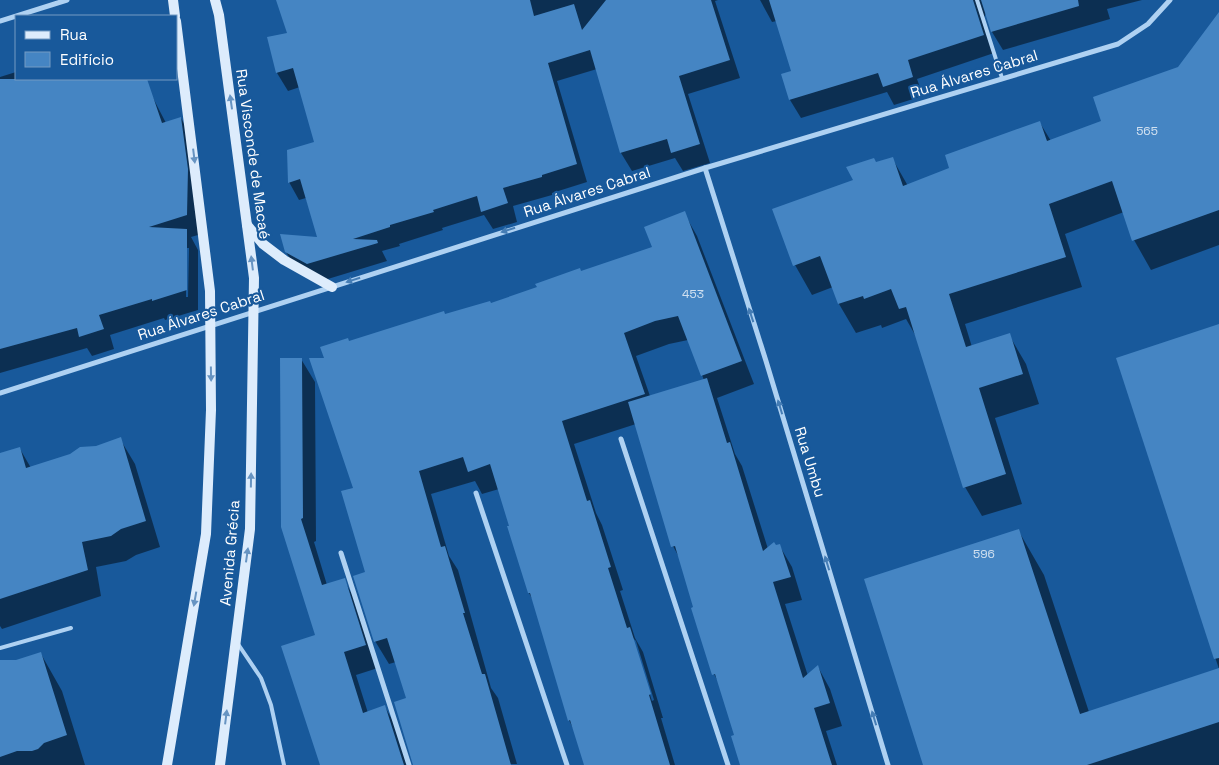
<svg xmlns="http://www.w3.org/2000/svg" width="1219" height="765" viewBox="0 0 1219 765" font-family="'Space Grotesk',sans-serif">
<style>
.shadow{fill:#0007;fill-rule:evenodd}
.building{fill:#4585c3}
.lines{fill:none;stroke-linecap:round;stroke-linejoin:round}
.lane{stroke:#aed1f2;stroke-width:4}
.street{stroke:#aed1f2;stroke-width:5}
.secondary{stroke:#ddecfc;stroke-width:10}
.oneway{fill:#6794c2}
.oneway2{fill:#457db5}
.labels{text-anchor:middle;stroke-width:4.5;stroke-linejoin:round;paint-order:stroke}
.number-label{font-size:12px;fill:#d0e0f0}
.street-label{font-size:15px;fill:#fff;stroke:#18599b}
</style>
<rect width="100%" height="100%" fill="#18599b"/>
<!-- shadow -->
<g class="shadow">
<polygon points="277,0 718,0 715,1 740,78 688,94 710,163 683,171 675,158 632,171 621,153 597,69 557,81 587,182 552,193 552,195 513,206 517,222 493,229 484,215 442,228 443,230 399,244 400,246 382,251 387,261 318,282 297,270 286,252 319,238 306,198 299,200 289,182 316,143 300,87 288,91 277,73 288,34"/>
<polygon points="760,0 1142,0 1107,9 1110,19 1003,50 992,32 986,13 983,20 994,53 917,79 923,96 894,105 887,92 801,118 790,100 783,75 792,71 777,21 772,22"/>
<polygon points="1219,14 1219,245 1151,270 1134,240 1124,212 1065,234 1082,287 965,324 972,347 1009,335 1026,364 1039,404 995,418 1022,504 982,516 965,487 917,338 906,319 882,328 881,325 856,333 839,304 833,287 812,295 795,265 855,181 876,163 892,158 908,186 951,169 1040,123 1051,141 1103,122 1179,68"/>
<path d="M16,72V79H134L141,99L152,96L166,123L181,118L192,138L198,190V235L191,237L198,250V310L165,320L164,318L110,335L114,349L92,356L87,348L0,373V77ZM186,248H189L188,297H186Z"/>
<path d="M684,213L697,236L754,384L717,398L735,454L742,466L768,549L779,545L792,567L802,600L785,604L808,676L818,667L830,689L842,726L826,731L837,765H742L735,735L720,685L714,674L680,559L673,546L636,424L574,444L596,513L602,525L623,590L620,591L635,638L643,652L663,718H661L675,765H585L574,730L569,720L534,602L529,593L499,489L482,494L475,481L431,494L449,556L458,570L491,688L498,698L517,764L414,765L407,699L396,662L389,664L375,641L354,489L326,359L350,342L491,304L653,248ZM688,340L704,380L650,396L636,356L669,344ZM632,637L636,641L654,700L652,701Z"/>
<polygon points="1219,325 1219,669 1117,359"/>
<polygon points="301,359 315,382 316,541 314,542 327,585 344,580 357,603 378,668 356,675 368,713 385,707 398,730 409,765 321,765 316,636 282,527"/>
<polygon points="120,439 135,464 160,547 136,555 126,561 96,567 101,596 2,629 0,626 0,454 20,449 31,468"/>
<polygon points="1018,530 1044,575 1089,712 1219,669 1219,765 924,765"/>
<polygon points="41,654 62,691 85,765 0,765 0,663 17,661"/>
</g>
<!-- building -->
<g class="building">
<polygon points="276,0 530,0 534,16 574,4 582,30 606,0 711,0 730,60 679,76 700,144 671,153 667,139 620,153 590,50 548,63 577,164 542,175 542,177 503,188 508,203 481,212 477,196 433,210 434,212 390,225 390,227 353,239 377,240 378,243 307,264 285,252 280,234 317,237 300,179 288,183 287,150 314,142 293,68 276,73 267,37 287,33"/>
<polygon points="769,0 973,0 984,35 908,60 913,77 883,87 878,73 789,100 781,74 791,71"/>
<polygon points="981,0 1078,0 1079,6 991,32"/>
<polygon points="1219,12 1219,210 1132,241 1112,181 1049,204 1066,257 949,294 966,347 1010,333 1023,374 979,388 1006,474 963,488 906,307 899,309 891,289 864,299 863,296 838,304 820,256 793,266 772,209 853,180 846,167 874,158 876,162 893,157 903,186 949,168 945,155 1040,121 1047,141 1101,121 1093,97 1178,67"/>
<polygon points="0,79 147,79 162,123 181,117 188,169 187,215 149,227 187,229 187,290 152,301 152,299 99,315 104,329 79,337 77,328 0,349"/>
<polygon points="685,211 742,361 701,376 678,316 655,321 624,333 645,394 562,421 587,501 590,500 611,567 608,568 627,628 630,627 651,694 649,695 670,765 584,765 570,720 568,721 530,593 528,593 507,526 509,526 490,464 468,472 463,457 419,471 441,547 445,546 465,613 463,613 482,674 485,674 511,765 413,765 394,702 406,698 387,638 374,642 353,576 365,572 341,491 353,488 309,358 324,358 320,347 348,338 349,341 444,311 445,314 490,301 491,303 537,287 535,284 580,268 581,271 652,247 644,227"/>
<polygon points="1219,324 1219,658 1214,659 1116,358"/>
<polygon points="280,358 302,358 303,518 301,519 322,585 345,578 366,645 344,652 363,713 385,705 404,765 320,765 281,646 315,635 281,527"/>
<polygon points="707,378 727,443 730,442 763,551 774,542 776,545 780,544 791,577 773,582 803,678 818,665 830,703 814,708 832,765 740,765 731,736 734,735 715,674 712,675 691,608 693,607 675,546 671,547 628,402"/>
<polygon points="121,437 146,521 121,529 111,536 82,542 88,570 0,599 0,453 20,447 26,468 70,454 80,447 96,446"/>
<polygon points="1019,529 1080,714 1219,668 1219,722 1087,765 923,765 864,579"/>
<polygon points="41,652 67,735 44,743 38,749 32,751 17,751 0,757 0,660 16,660"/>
</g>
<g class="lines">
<!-- lane -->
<g class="lane">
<polyline points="977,0 1002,78"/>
<polyline points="238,644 261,678 271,705 284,765"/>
<polyline points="0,648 71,628"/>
</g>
<!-- street -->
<g class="street">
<polyline points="0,21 67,0"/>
<polyline points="705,168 766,361 888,765"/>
<polyline points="0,393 705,168 1118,44 1148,24 1170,0"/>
<polyline points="621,439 728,765"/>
<polyline points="476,493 567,765"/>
<polyline points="341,553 409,765"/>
</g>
<!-- secondary -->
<g class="secondary">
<polyline points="173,0 175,16"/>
<polyline points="215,0 219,15 254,278 250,529 220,765"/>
<polyline points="247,225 263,244 284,260 332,287"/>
<polyline points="167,765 206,534 211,410 210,291 176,21"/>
</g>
</g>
<!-- one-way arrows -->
<defs><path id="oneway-solid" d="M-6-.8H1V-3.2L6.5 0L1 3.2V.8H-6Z" transform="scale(1.25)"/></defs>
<g class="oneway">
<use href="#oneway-solid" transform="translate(231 102) rotate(-98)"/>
<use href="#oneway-solid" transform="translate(194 156) rotate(83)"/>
<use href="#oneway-solid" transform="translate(252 263) rotate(-97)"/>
<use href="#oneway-solid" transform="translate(211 374) rotate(89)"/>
<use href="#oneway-solid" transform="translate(251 480) rotate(-89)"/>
<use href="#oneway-solid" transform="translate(247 555) rotate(-82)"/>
<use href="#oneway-solid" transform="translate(195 599) rotate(100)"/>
<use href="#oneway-solid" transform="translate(226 717) rotate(-83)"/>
</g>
<g class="oneway2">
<use href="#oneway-solid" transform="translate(508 230) rotate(162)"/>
<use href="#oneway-solid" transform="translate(353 280) rotate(162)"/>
<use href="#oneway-solid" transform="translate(751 315) rotate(-108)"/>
<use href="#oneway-solid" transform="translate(780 407) rotate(-107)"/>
<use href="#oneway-solid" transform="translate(827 563) rotate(-107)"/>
<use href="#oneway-solid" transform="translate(874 718) rotate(-107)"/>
</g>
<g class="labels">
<!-- number labels -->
<g class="number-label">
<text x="1147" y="135">565</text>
<text x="693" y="298">453</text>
<text x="984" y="558">596</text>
</g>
<!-- street labels -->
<g class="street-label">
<text transform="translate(974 74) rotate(-17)" y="5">Rua Álvares Cabral</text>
<text transform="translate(253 154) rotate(82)" y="5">Rua Visconde de Macaé</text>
<text transform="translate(587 192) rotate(-18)" y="5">Rua Álvares Cabral</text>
<text transform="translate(201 315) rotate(-18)" y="5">Rua Álvares Cabral</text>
<text transform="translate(810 462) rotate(73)" y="5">Rua Umbu</text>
<text transform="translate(230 553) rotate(-85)" y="5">Avenida Grécia</text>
</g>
</g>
<!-- legend -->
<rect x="15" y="15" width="162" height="65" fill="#18599b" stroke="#749bc3"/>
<rect x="25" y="31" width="25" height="8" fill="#ddecfc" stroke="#749bc3"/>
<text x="60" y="40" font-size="15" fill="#ffffff">Rua</text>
<rect x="25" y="52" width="25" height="15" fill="#4585c3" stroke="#749bc3"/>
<text x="60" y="65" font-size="15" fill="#ffffff">Edifício</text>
</svg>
